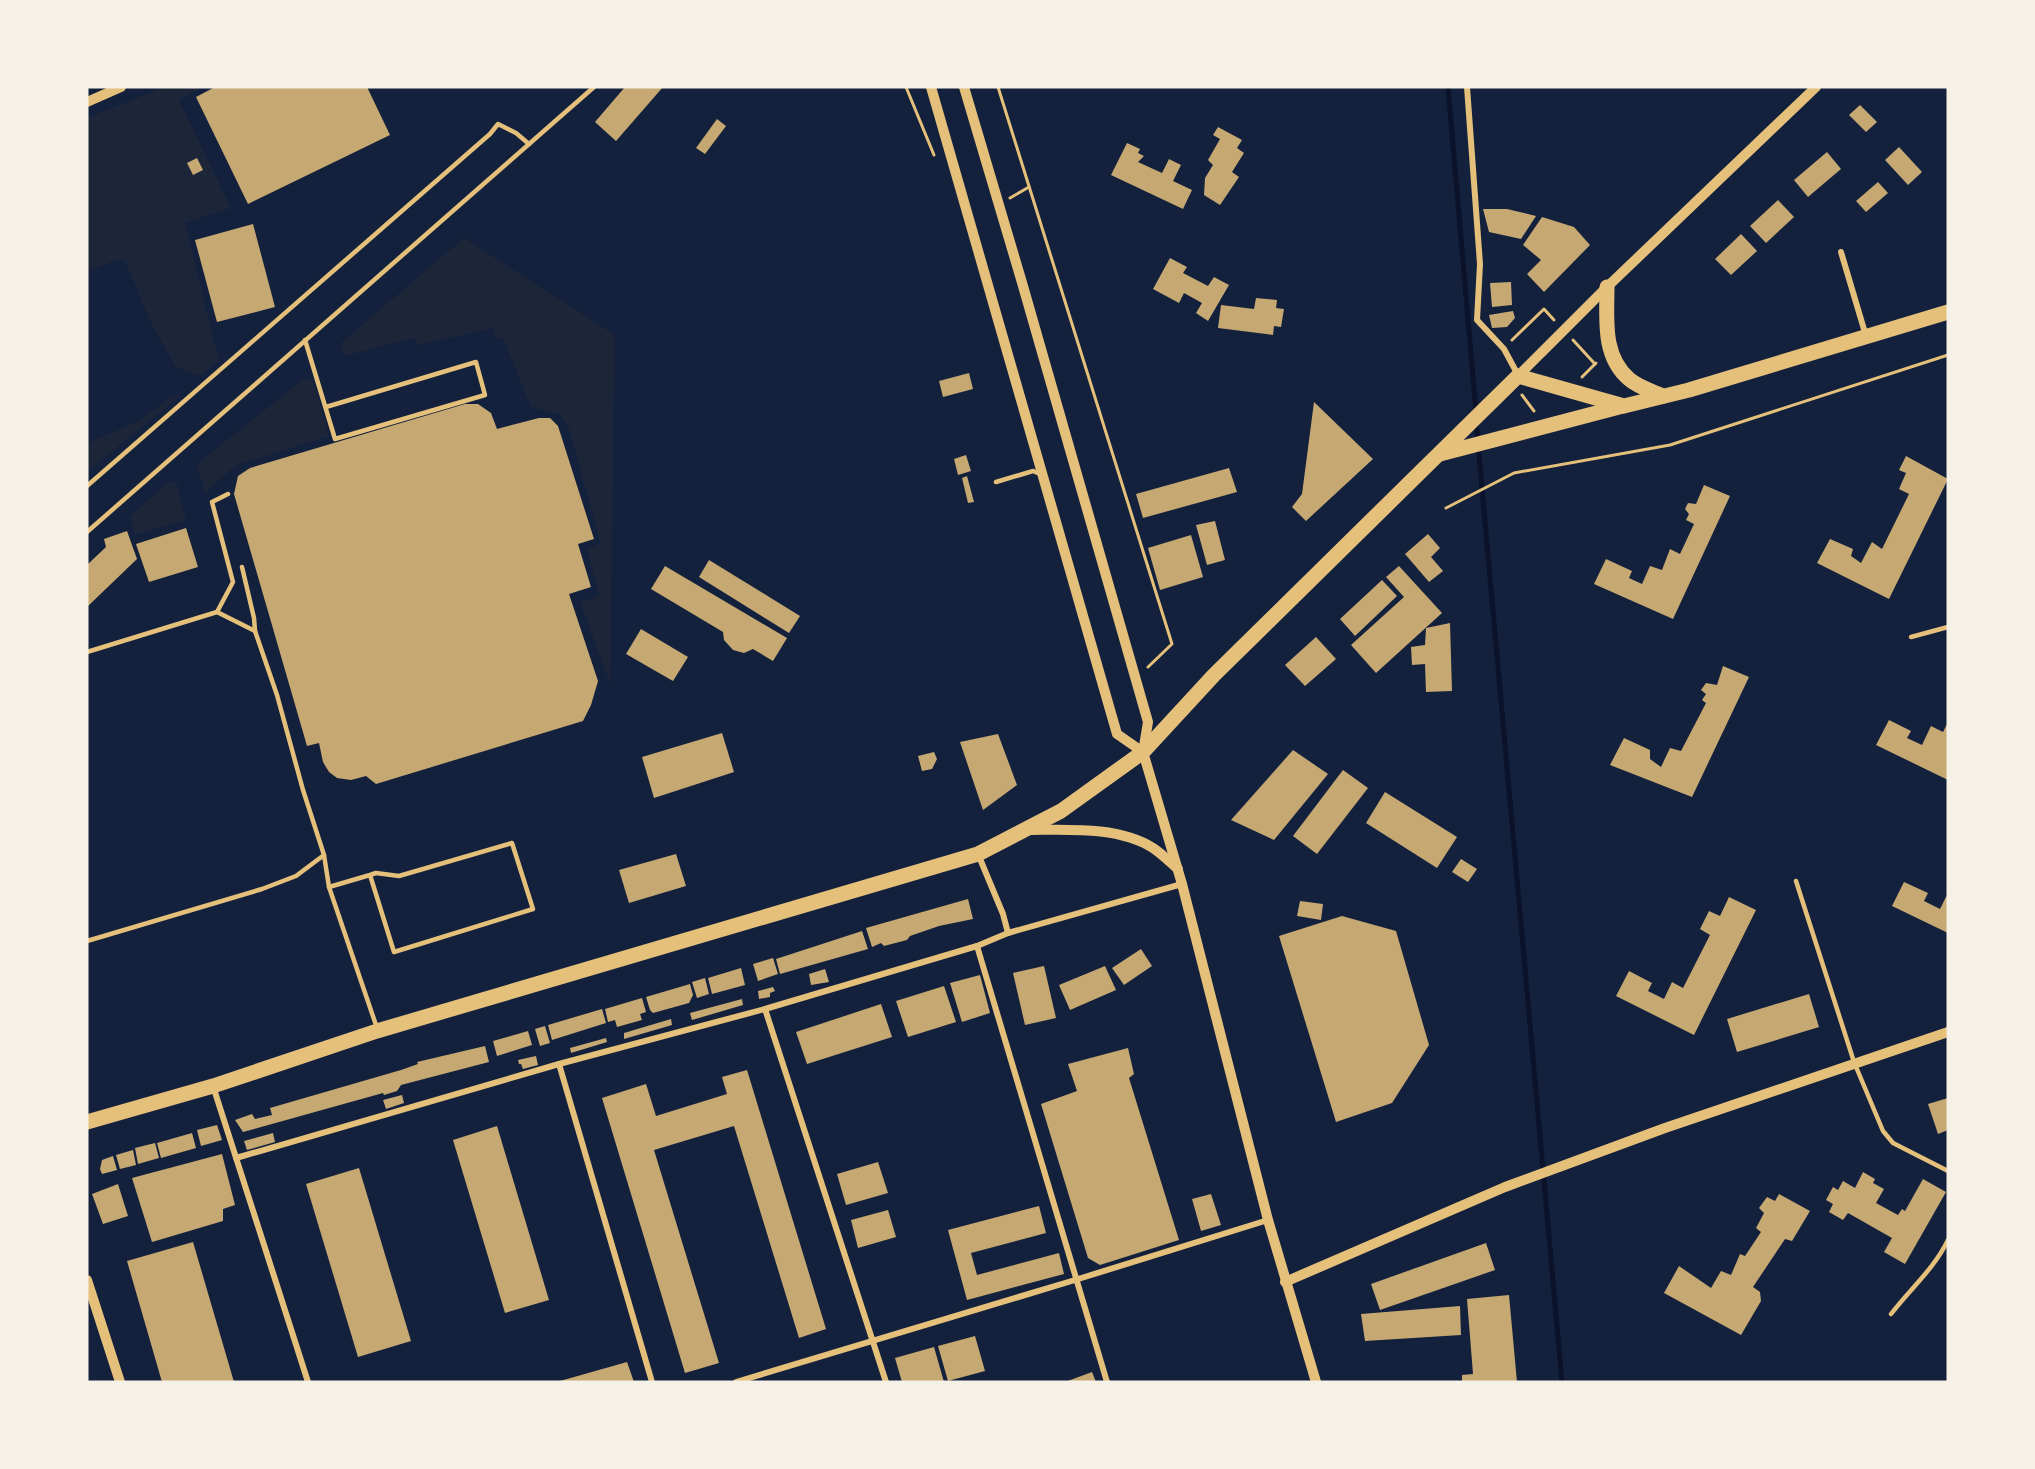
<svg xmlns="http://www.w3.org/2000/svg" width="2035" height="1469" viewBox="0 0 2035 1469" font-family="Poppins,sans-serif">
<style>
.green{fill:#1d2539}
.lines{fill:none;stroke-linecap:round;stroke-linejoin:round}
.stream{stroke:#0b132b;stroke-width:5}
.building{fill:#c6a872}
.path{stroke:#e5c07b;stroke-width:3}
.service{stroke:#e5c07b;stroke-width:4.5}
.minor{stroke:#e5c07b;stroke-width:6}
.tertiary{stroke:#e5c07b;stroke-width:10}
.primary{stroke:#e5c07b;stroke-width:15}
</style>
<rect width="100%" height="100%" fill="#14213d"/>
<!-- green -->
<g class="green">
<polygon points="164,87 203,87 179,100 231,208 185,223 219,361 199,376 176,367 150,321 125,260 116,260 87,272 87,118"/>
<polygon points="464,238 615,335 610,684 581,603 599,595 587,549 601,543 568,426 559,414 531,407 504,340 495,337 493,328 418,345 414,338 345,356 341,343"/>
<polygon points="304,379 313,380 329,436 236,465 205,493 197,464"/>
<polygon points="181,395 87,472 87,443 139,421 171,397"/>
<polygon points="176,481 186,520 135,535 130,516 168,483"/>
</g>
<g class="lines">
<!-- stream -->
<g class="stream">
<polyline points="1448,87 1476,412"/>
<polyline points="1476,421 1562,1382"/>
</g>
</g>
<!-- building -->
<g class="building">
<polygon points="215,87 367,87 390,135 248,204 196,97"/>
<polygon points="625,87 663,87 616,141 595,122"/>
<polygon points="1860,105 1877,122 1866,132 1849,115"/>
<polygon points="717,119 726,126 705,154 696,148"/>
<polygon points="1218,127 1242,140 1237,148 1244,153 1232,172 1239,177 1220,205 1204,195 1205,178 1213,165 1208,160 1220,139 1213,135"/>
<polygon points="1127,143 1140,149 1138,153 1144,156 1138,162 1162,173 1169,159 1181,165 1173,181 1192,190 1183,209 1111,175"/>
<polygon points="1899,147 1922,172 1908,185 1885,160"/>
<polygon points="1827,152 1841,169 1808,197 1794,180"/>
<polygon points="197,158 203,170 193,175 187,163"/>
<polygon points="1878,182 1888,193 1866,212 1856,201"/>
<polygon points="1778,200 1794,217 1766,243 1750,226"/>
<polygon points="1483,209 1507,209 1536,216 1521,239 1489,232"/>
<polygon points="1542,217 1574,227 1590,245 1544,292 1527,274 1541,260 1523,245"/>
<polygon points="253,224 275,307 217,322 195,240"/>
<polygon points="1741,234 1757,251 1731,275 1715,259"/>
<polygon points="1170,258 1187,267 1183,273 1208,286 1214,277 1229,285 1208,321 1196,313 1202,303 1184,293 1179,303 1153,289"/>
<polygon points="1511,282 1512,305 1492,307 1490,283"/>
<polygon points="1256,298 1277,300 1276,308 1284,309 1281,327 1274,326 1273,335 1218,328 1221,305 1254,309"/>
<polygon points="1513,311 1515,318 1507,327 1492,328 1489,315"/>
<polygon points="969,373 973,389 943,397 939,381"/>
<polygon points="1314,402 1373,459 1306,521 1292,507 1302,494"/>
<polygon points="465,404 478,404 491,413 497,429 539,418 550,418 558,426 594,539 578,544 591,587 569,594 598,681 591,705 583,721 376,784 366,776 351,780 337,778 329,772 323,762 319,743 307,746 234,494 238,476 250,468"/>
<polygon points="966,455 971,471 958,475 954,459"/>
<polygon points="1906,456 1948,479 1889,599 1817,563 1830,539 1853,549 1851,556 1861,563 1872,542 1882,549 1909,494 1899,489 1906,473 1899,470"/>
<polygon points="1229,468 1237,492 1143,518 1136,494"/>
<polygon points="967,476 974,502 968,503 962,478"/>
<polygon points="1704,485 1730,496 1673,619 1594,584 1606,559 1632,571 1629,578 1642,584 1650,566 1662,570 1670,549 1680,554 1694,524 1686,520 1689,514 1685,509 1688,503 1696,504"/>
<polygon points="1215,521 1225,560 1207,565 1196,525"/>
<polygon points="186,528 198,567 149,582 136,544"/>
<polygon points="127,531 137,559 87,607 87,565 106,547 104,539"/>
<polygon points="1428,534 1440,548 1431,557 1443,571 1429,582 1405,554"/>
<polygon points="1191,535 1203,577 1160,590 1148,548"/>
<polygon points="709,560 800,616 789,633 699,577"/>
<polygon points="665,566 787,638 773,661 753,649 744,653 733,650 724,640 723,632 651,589"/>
<polygon points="1399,566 1442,613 1376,673 1351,645 1404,597 1386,577"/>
<polygon points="1382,580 1397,596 1355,636 1340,619"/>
<polygon points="1450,623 1452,691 1426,692 1425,664 1412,665 1411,647 1425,645 1426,628"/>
<polygon points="641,629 688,657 673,681 626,654"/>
<polygon points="1316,637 1336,659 1305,686 1285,665"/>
<polygon points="1723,666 1749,677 1692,797 1610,765 1624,738 1650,750 1650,759 1661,767 1670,748 1681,751 1706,703 1702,700 1706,694 1701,690 1706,683 1717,685"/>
<polygon points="1889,720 1911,731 1907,738 1922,745 1931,726 1943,732 1948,722 1948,780 1876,745"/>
<polygon points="722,733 734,772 654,798 642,757"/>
<polygon points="998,734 1017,785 983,810 960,742"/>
<polygon points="1293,750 1328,774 1274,840 1231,820"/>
<polygon points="934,752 937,759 932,769 922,771 918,756"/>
<polygon points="1343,770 1368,788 1317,854 1293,836"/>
<polygon points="1385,792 1457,837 1437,868 1366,823"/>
<polygon points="676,854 686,886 629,903 619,870"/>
<polygon points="1461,859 1477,869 1468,882 1452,872"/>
<polygon points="1904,882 1928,893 1924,901 1940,909 1948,893 1948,933 1892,906"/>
<polygon points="1729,897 1756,910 1694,1035 1616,996 1629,971 1652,983 1648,991 1664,999 1672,982 1683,988 1710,935 1700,929 1709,911 1720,916"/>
<polygon points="968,899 973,919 939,926 910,936 907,940 884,946 881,943 872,947 866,928"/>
<polygon points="1300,901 1323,904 1321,920 1297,916"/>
<polygon points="1342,916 1396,931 1429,1045 1392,1103 1336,1122 1279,936"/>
<polygon points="862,931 868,949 780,974 776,959"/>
<polygon points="1141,949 1152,966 1124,985 1112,968"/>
<polygon points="773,958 778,974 758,981 753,964"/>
<polygon points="1044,966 1056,1018 1025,1025 1013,973"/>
<polygon points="1105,966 1116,990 1070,1010 1059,985"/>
<polygon points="741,968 745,985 712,994 708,978"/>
<polygon points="825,969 829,982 811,985 809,974"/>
<polygon points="980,975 990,1013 962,1022 950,983"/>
<polygon points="705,978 709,994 697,998 692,982"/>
<polygon points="690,984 693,995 689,1003 653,1013 650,1010 646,997"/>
<polygon points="944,986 956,1022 908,1037 896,1001"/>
<polygon points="773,987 775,991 770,993 770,997 759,999 758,991"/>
<polygon points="1809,994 1819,1027 1737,1052 1727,1019"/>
<polygon points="642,998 646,1012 640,1014 642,1020 617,1027 615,1020 608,1022 605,1009"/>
<polygon points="742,999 743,1005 692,1020 690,1013"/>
<polygon points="881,1004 892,1037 807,1064 796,1032"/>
<polygon points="602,1009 606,1023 552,1040 548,1025"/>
<polygon points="671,1019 672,1025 624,1039 624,1033"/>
<polygon points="545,1026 550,1043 540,1046 535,1029"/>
<polygon points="528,1031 532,1045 497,1056 493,1041"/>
<polygon points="606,1038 607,1042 571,1053 570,1048"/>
<polygon points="485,1046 489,1062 401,1085 397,1091 384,1095 383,1093 243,1132 235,1120 252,1114 255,1119 272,1115 270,1108 401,1070 418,1064 417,1062"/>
<polygon points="1128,1048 1134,1074 1129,1078 1179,1240 1100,1265 1088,1258 1041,1104 1077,1091 1068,1064"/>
<polygon points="536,1056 538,1065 523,1069 521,1064 519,1064 518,1060"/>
<polygon points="747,1070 826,1329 799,1338 734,1126 654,1150 719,1363 685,1373 602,1098 646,1084 656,1116 727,1094 722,1077"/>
<polygon points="402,1095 404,1103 386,1109 383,1100"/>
<polygon points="1948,1098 1948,1130 1938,1134 1928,1104"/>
<polygon points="217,1125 222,1140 201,1146 197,1130"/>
<polygon points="497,1126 549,1300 505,1313 453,1140"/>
<polygon points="192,1133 196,1148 161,1158 157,1143"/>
<polygon points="273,1133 275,1142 247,1150 244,1141"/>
<polygon points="155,1143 159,1158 138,1164 135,1148"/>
<polygon points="133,1150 136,1165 120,1169 116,1155"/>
<polygon points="222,1154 235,1205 223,1209 223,1221 152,1242 132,1178"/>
<polygon points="113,1156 117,1170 102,1174 100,1169 102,1160"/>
<polygon points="878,1162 888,1193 846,1205 837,1174"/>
<polygon points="359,1168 411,1341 358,1357 306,1184"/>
<polygon points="1863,1172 1875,1179 1873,1183 1884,1189 1876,1203 1898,1215 1902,1209 1905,1211 1923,1179 1946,1192 1905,1264 1884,1252 1892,1238 1848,1213 1843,1220 1829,1212 1833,1204 1826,1200 1833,1187 1838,1190 1843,1181 1855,1188"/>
<polygon points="118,1184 128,1216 103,1224 92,1194"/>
<polygon points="1211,1194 1221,1225 1201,1231 1192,1199"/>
<polygon points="1779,1194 1810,1211 1792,1241 1785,1239 1753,1287 1760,1292 1761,1301 1741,1335 1664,1293 1679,1266 1711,1288 1721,1271 1731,1275 1740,1254 1745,1256 1761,1232 1756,1228 1764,1213 1759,1208 1767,1197 1775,1201"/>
<polygon points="1039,1206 1046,1233 971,1253 977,1275 1059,1253 1064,1274 967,1300 948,1230"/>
<polygon points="888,1210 896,1237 858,1248 851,1220"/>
<polygon points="193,1242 234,1382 162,1382 127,1261"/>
<polygon points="1486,1243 1495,1270 1380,1310 1371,1284"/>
<polygon points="1509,1295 1517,1382 1462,1382 1462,1375 1473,1374 1467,1299"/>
<polygon points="1460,1306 1461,1335 1365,1341 1361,1314"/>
<polygon points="975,1336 985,1371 948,1381 938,1346"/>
<polygon points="934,1347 944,1382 902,1382 895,1358"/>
<polygon points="627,1362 634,1382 560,1382 560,1381"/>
<polygon points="1092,1372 1096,1382 1065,1382"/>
</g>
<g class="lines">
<!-- path -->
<g class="path">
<polyline points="906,87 934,155"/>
<polyline points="998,87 1172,644 1148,667"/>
<polyline points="1010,198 1029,187"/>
<polyline points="1512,340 1544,309 1554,320"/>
<polyline points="1573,340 1595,364"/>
<polyline points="1582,377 1596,363"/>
<polyline points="1522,395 1534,411"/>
<polyline points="1446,508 1514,473 1670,445 1948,355"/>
</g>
<!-- service -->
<g class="service">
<polyline points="305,340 335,439 485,395 476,362 326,407"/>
<polyline points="996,482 1033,471 1040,474"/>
<polyline points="87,486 490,134 498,124 516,133 529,144"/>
<polyline points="87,532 594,87"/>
<polyline points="242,567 254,618 255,631"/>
<polyline points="217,612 233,582 212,502 228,494"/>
<polyline points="1911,637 1948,627"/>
<polyline points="87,652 217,612 255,631 277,695 303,790 324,855 329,887 377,1028"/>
<polyline points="1796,881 1854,1062 1883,1131 1893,1143 1948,1171"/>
<polyline points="329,887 370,875 376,873 399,876 512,843 533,909 394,952 370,875"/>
<polyline points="87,941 262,889 296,876 324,855"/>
<path d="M1891,1314C1910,1289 1934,1269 1948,1240"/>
</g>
<!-- minor -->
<g class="minor">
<polyline points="1467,87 1480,264 1477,320 1504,349 1518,375"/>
<polyline points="1841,252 1866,336"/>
<polyline points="978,854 1003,914 1008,933"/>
<polyline points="977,946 1107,1382"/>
<polyline points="765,1009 886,1382"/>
<polyline points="559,1064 652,1382"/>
<polyline points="213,1086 308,1382"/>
<polyline points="236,1158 559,1064 765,1009 977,946 1008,933 1182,884"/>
<polyline points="736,1382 1075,1280 1268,1220"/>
</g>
<!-- tertiary -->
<g class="tertiary">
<polyline points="931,87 1117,734 1143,752"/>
<polyline points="964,87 1023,286 1148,722 1143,752 1182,884 1268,1220 1316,1382"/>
<polyline points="87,102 121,87"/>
<polyline points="1518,376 1607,287 1816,87"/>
<path d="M1028,830C1067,830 1118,826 1153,848C1162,854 1170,862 1178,869"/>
<polyline points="87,1280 120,1382"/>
<polyline points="1285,1282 1505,1187 1665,1128 1948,1032"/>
</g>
<!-- primary -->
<g class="primary">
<path d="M1607,287C1607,319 1602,356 1629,379C1638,387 1652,391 1663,396"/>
<polyline points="1440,454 1623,406"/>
<polyline points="87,1122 213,1086 377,1031 978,854 1061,811 1143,752 1214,675 1518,376 1624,406 1689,390 1948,312"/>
</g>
</g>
<!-- border -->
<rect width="2035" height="1469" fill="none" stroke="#f6f1e7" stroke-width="177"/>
</svg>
